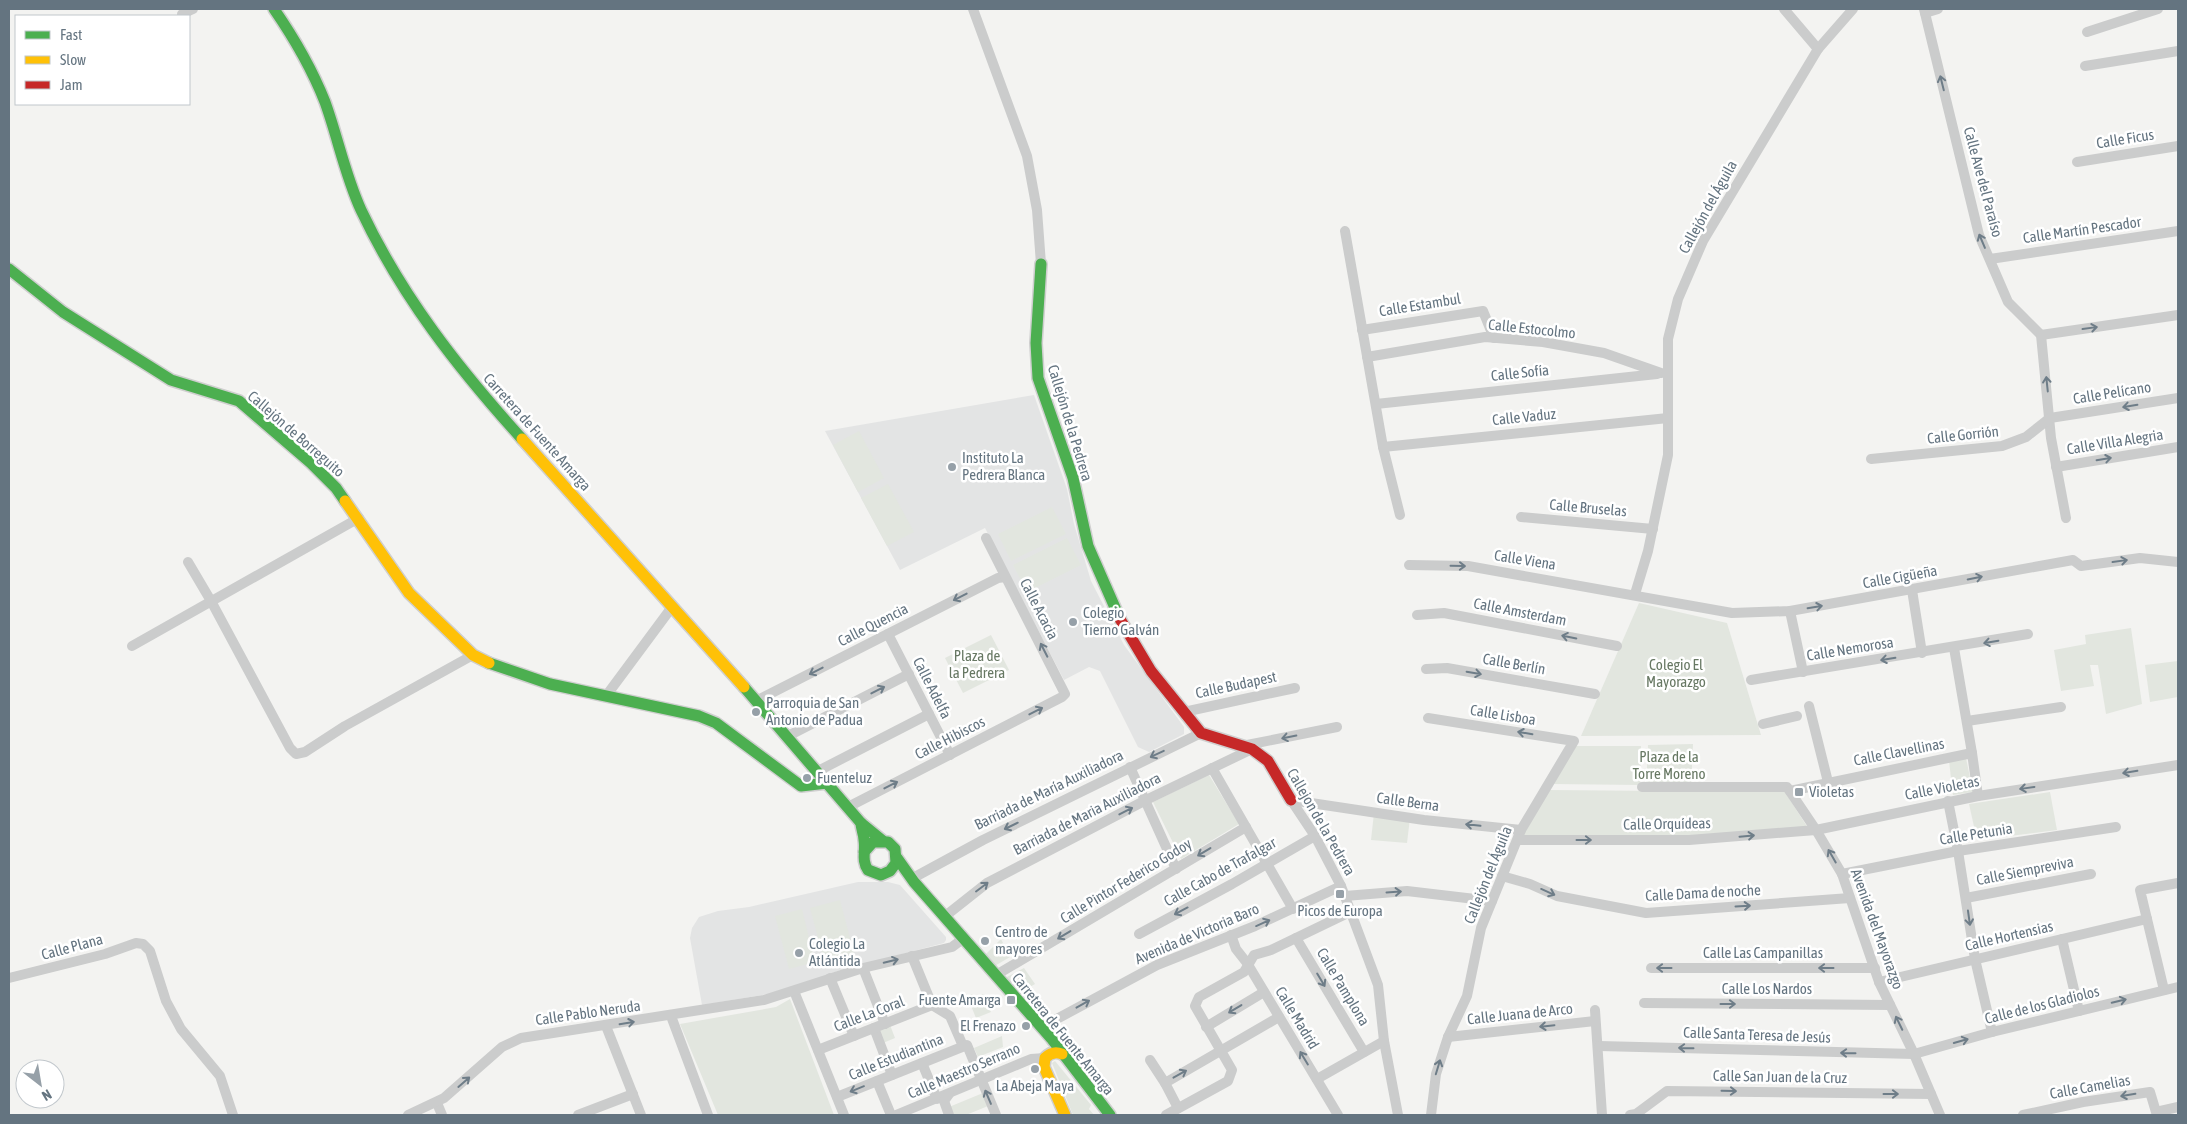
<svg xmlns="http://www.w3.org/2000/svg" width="2187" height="1124" viewBox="0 0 2187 1124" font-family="'Asap Condensed',sans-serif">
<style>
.built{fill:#e3e4e4}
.green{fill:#e2e6df}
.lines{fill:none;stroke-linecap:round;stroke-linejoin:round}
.fast-casing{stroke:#cfcfcf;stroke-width:14}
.slow-casing{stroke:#cfcfcf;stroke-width:14}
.jam-casing{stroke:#cfcfcf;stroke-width:14}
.street{stroke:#cbcccc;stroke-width:10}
.fast{stroke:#4caf50;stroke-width:11}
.slow{stroke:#ffc107;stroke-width:11}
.jam{stroke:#c62828;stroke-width:11}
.oneway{stroke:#6e7d88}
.poi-dot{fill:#96a0a8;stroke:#fff;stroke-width:2}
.labels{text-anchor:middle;stroke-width:5;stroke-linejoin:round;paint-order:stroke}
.street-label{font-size:15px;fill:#647480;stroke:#fff}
.poi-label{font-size:15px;fill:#647480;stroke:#fff;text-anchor:start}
.park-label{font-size:15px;fill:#677863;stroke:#fff}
</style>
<rect width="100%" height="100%" fill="#f3f3f1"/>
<!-- built -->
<g class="built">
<polygon points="1034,395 1067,489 1074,524 1091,581 1124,645 1184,727 1184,734 1149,752 1138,747 1100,671 1089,667 1064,680 985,528 900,570 825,431"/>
<polygon points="858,882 888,882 900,885 946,937 946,940 944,943 838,971 780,992 702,1005 690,938 692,928 699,917 718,911 749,907"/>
</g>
<!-- green -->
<g class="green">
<polygon points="859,431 884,478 858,492 833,445"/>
<polygon points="888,484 914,532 887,546 861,498"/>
<polygon points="1052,507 1066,534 1011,561 998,534"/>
<polygon points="1067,538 1081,565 1027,592 1013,565"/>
<polygon points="1639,603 1727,623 1761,735 1581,736"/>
<polygon points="2131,628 2142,704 2106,714 2098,665 2090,665 2094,686 2061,691 2054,650 2086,644 2085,635"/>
<polygon points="991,635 1009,670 963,693 945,658"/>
<polygon points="2178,661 2178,697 2150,702 2145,665"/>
<polygon points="1693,744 1691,787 1646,788 1648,745"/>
<polygon points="1576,746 1641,746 1640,785 1552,784"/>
<polygon points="1966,758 1973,792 1953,795 1949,761"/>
<polygon points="1209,775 1239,824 1181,859 1153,802"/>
<polygon points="1548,790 1785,792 1808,828 1668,837 1522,836"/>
<polygon points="2050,792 2057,830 1977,840 1969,804"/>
<polygon points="1374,813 1410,818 1407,843 1371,840"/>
<polygon points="840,900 854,953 824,961 810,908"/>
<polygon points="802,909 815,962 789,969 775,916"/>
<polygon points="1001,939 1010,957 993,967 984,956"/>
<polygon points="1024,968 1035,984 1019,993 1003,979"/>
<polygon points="972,994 974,998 983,994 991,1012 976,1018 967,996"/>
<polygon points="790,999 834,1115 718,1115 680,1024 776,1007"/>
<polygon points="890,1025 895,1038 883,1043 877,1030"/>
<polygon points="1002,1036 1003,1047 978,1057 974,1048"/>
<polygon points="1055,1061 1091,1105 1089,1109 1094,1115 1073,1115 1052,1063"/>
<polygon points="983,1093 988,1106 966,1115 953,1115 949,1107"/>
</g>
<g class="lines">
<defs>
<g id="fast">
<path d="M274,9C294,38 312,69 325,102C338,138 345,175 361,210C402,297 458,368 522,439"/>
<polyline points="1041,264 1036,343 1038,378 1073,478 1088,546 1120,619"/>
<polyline points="9,269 63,312 171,380 239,401 311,463 336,488 345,501"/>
<polyline points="489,663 550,684 699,716 716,723 801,786 827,783"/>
<polyline points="744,687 861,823 883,841"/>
<path d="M861,823C861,829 864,834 864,840C866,851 861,860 868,870L881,875L890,871L896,863L895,849L888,842H873L864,852"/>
<polyline points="897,858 914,882 1051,1038 1110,1115"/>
</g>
<g id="slow">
<polyline points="522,439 744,687"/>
<polyline points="345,501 409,593 473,655 489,663"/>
<path d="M1062,1054C1055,1051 1050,1053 1045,1058L1044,1067L1065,1115"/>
</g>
<polyline id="jam" points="1120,619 1151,671 1201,733 1252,749 1268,761 1291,800"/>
</defs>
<!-- fast casing -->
<use href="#fast" class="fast-casing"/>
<!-- slow casing -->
<use href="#slow" class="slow-casing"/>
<!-- jam casing -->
<use href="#jam" class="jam-casing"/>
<!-- street -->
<g class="street">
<polyline points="973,9 1027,156 1037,210 1041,264"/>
<polyline points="1784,9 1818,49"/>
<polyline points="1924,9 1979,235 2008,302 2041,335 2051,438 2066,518"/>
<polyline points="1925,13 1938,9"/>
<polyline points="182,14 193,9"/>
<polyline points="2087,32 2158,9"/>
<polyline points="2085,66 2178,51"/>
<polyline points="2077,162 2178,146"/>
<polyline points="1345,231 1383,447 1400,515"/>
<polyline points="1990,259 2178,231"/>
<polyline points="1362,330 1483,311 1494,338"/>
<polyline points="2041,335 2178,315"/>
<polyline points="1367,357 1485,337 1543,342 1604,353 1661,373"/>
<polyline points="1376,404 1657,374"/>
<polyline points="1383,447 1668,418"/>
<polyline points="1871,459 2002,446 2026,437 2050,418 2178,398"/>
<polyline points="2056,467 2178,447"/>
<polyline points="1521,517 1653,529"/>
<polyline points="188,562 211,601 290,748 296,754 305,752 345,726 473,655"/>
<polyline points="1409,565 1468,566 1732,613 1790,611 2073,560 2081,566 2140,558 2178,562"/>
<polyline points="1912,590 1922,653"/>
<polyline points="1635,594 1648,551 1668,455 1668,339 1678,299 1703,241 1818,49 1853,9"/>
<polyline points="1790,611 1803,672"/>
<polyline points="1417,615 1444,613 1617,646"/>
<polyline points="888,634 950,755"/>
<polyline points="132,646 359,518"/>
<polyline points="1954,648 1972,753"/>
<polyline points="1426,669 1447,668 1595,694"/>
<polyline points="1751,680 2028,634"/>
<polyline points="606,696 672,607"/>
<polyline points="756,701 998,578 1005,577"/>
<polyline points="1809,706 1828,782"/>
<polyline points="1184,712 1295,688"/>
<polyline points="1428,718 1574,741 1521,830 1481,928 1467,996 1448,1037 1436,1074 1431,1115"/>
<polyline points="1967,721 2061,707"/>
<polyline points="1763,724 1797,716"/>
<polyline points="788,736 909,674"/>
<polyline points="1242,746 1337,727"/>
<polyline points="1130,767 1176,869"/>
<polyline points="1212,768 1293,909"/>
<polyline points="818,771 929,714"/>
<polyline points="1642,787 1787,787 1816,830 1842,874 1879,982 1914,1054 1940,1115"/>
<polyline points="1790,791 1972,753 1978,796"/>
<polyline points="1291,800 1315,836 1341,886 1378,985 1384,1041 1398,1115"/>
<polyline points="1291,800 1424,820 1521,830"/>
<polyline points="1948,801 1958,851 1975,959 1992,1032"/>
<polyline points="848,807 1062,697 1065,694 986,538"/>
<polyline points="1518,840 1689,840 1816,830 1978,796 2178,765"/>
<polyline points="1842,874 1958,851 2116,827"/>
<polyline points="1502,876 1530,884 1557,896 1646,913 1850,898"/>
<polyline points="913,878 983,840 1201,733"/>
<polyline points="1345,896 1407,891 1492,901"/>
<polyline points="1966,898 2091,874"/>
<polyline points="944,917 987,883 1146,800 1252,749"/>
<polyline points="1139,934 1232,884 1315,836"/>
<polyline points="1231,935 1236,949 1247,963 1338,1115"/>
<polyline points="1296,938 1364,1052"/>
<polyline points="2062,939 2079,1011"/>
<polyline points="912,956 932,1005 950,1016 963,1046"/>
<polyline points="863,968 885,1024"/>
<polyline points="1651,968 1875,968"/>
<polyline points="996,975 1246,827"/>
<polyline points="9,978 105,954 136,943 143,944 150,951 166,1001 181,1029 220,1076 233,1115"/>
<polyline points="830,978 854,1036"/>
<polyline points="1879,982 2147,919"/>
<polyline points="2164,990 2140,890 2178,883"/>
<polyline points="794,991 844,1115"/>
<polyline points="1644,1003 1890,1005"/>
<polyline points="1595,1010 1602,1115"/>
<polyline points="671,1016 708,1115"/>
<polyline points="606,1026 641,1115"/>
<polyline points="1206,1027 1264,992"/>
<polyline points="874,1028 892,1075"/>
<polyline points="1040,1028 1157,965 1255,926 1341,886"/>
<polyline points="1448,1037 1595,1021"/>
<polyline points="1599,1046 1914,1054 1992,1032 2178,987"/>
<polyline points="818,1050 932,1005"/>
<polyline points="1150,1060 1165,1083"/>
<polyline points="922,1063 937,1099"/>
<polyline points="1317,1079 1384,1041"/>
<polyline points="877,1081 891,1115"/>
<polyline points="837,1097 967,1045 996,1115"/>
<polyline points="437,1103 442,1115"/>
<polyline points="1178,1108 1165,1083 1279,1017"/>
<polyline points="408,1115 444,1098 502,1047 521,1038 764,1000 863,968 952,947 964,938"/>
<polyline points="578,1115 633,1094"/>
<polyline points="896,1115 1031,1059 1045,1058"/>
<polyline points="949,1115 944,1101 949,1094"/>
<polyline points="1166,1115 1228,1081 1232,1070 1195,1006 1199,997 1244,972 1254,955 1271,950 1352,911"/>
<polyline points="1630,1115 1636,1114 1667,1091 1931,1094"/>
<polyline points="2023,1115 2083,1102 2150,1092 2156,1112 2178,1107"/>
</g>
<!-- fast -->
<use href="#fast" class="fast"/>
<!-- slow -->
<use href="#slow" class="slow"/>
<!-- jam -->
<use href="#jam" class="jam"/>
</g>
<!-- one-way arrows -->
<defs><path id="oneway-shaft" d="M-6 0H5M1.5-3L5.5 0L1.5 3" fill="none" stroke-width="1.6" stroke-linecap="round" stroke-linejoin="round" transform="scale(1.25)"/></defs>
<g class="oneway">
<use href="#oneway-shaft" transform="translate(1942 83) rotate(-104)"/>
<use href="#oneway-shaft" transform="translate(1982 241) rotate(-113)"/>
<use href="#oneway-shaft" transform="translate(2090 328) rotate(-8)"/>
<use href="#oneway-shaft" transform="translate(2047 384) rotate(-96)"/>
<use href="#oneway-shaft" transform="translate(2130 406) rotate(171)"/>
<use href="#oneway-shaft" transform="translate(2104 459) rotate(-9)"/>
<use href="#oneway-shaft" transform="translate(2120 561) rotate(-8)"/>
<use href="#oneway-shaft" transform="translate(1458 566) rotate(1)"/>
<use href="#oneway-shaft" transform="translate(1975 578) rotate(-11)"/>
<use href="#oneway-shaft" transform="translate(960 597) rotate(153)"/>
<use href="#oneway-shaft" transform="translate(1815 607) rotate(-9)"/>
<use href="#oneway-shaft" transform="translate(1569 637) rotate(-169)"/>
<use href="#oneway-shaft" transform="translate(1991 642) rotate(170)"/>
<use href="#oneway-shaft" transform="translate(1044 650) rotate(-117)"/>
<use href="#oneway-shaft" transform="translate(1888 659) rotate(171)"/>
<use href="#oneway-shaft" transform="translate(816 671) rotate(153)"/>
<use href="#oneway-shaft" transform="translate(1474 673) rotate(10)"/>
<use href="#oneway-shaft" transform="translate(878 690) rotate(-27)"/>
<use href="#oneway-shaft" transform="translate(1036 711) rotate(-27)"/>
<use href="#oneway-shaft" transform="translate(1525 733) rotate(-171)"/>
<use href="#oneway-shaft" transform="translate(1289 737) rotate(169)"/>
<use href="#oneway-shaft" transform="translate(1157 754) rotate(155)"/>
<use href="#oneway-shaft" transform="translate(2130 772) rotate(171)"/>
<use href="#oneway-shaft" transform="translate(891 785) rotate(-27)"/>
<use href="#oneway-shaft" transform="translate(2027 788) rotate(172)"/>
<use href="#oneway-shaft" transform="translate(1126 811) rotate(-27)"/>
<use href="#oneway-shaft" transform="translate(1473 825) rotate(-174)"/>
<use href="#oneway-shaft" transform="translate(1011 826) rotate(154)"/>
<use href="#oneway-shaft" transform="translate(1747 836) rotate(-5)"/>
<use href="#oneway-shaft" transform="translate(1584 840)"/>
<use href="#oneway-shaft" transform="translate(1204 852) rotate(149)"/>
<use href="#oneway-shaft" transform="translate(1832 856) rotate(-120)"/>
<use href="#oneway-shaft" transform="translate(982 887) rotate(-37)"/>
<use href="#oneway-shaft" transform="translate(1394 892) rotate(-4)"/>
<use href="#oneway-shaft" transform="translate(1548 892) rotate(24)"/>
<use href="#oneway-shaft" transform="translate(1743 906) rotate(-3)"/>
<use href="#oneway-shaft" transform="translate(1181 911) rotate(152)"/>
<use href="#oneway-shaft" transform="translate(1969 918) rotate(82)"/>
<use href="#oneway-shaft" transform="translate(1263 923) rotate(-24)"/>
<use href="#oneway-shaft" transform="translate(1064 935) rotate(149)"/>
<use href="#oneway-shaft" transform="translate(891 961) rotate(-13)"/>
<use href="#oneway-shaft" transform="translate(1664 968) rotate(180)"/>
<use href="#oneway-shaft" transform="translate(1826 968) rotate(180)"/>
<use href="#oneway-shaft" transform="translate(1321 980) rotate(59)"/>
<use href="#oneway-shaft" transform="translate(2119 1001) rotate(-14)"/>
<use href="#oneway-shaft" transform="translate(1083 1004) rotate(-29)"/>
<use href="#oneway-shaft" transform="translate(1728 1004)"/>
<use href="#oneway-shaft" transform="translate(1235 1009) rotate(149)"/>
<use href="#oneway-shaft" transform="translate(627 1023) rotate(-9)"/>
<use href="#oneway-shaft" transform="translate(1899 1023) rotate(-116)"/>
<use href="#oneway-shaft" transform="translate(1547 1026) rotate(174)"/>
<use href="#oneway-shaft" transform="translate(1961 1041) rotate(-16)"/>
<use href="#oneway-shaft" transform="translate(1686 1048) rotate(-179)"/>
<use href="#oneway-shaft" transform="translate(1848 1053) rotate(-179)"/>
<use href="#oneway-shaft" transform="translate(1304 1058) rotate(-121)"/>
<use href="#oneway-shaft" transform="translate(1438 1067) rotate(-73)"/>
<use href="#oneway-shaft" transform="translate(1180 1074) rotate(-29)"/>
<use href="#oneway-shaft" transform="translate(464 1082) rotate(-41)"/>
<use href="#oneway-shaft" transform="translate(857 1089) rotate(158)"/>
<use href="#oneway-shaft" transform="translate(1729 1091) rotate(1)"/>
<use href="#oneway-shaft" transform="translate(1891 1094)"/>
<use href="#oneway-shaft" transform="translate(2128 1095) rotate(171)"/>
<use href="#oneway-shaft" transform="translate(988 1097) rotate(-113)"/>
</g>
<!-- markers -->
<g class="poi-dot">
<circle cx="952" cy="467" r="5"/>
<circle cx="1073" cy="622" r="5"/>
<circle cx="756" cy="712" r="5"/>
<circle cx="807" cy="778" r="5"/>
<rect x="1794" y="787" width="10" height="10" rx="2.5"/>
<rect x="1335" y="889" width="10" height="10" rx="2.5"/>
<circle cx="985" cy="941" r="5"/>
<circle cx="799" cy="953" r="5"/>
<rect x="1006" y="995" width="10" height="10" rx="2.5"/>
<circle cx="1026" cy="1026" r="5"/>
<circle cx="1035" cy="1069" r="5"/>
</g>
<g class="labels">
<!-- street labels -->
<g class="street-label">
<text transform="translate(2125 139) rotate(-9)" y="5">Calle Ficus</text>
<text transform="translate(1983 182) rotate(75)" y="5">Calle Ave del Paraíso</text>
<text transform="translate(1708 207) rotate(-61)" y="5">Callejón del Águila</text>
<text transform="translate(2082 230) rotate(-8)" y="5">Calle Martín Pescador</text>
<text transform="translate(1420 305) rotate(-9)" y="5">Calle Estambul</text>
<text transform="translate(1532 329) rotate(6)" y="5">Calle Estocolmo</text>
<text transform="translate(1520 373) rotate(-6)" y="5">Calle Sofía</text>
<text transform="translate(2112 393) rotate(-9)" y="5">Calle Pelícano</text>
<text transform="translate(1524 417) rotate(-6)" y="5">Calle Vaduz</text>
<text transform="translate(1070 423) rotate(73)" y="5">Callejón de la Pedrera</text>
<text transform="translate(537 432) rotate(48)" y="5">Carretera de Fuente Amarga</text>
<text transform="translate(296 434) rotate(41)" y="5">Callejón de Borreguito</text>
<text transform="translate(1963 435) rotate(-6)" y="5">Calle Gorrión</text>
<text transform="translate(2115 442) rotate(-9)" y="5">Calle Villa Alegria</text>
<text transform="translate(1588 508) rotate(5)" y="5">Calle Bruselas</text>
<text transform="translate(1525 560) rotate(9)" y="5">Calle Viena</text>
<text transform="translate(1900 577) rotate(-10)" y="5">Calle Cigüeña</text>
<text transform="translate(1039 609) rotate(63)" y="5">Calle Acacia</text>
<text transform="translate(1520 612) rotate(11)" y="5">Calle Amsterdam</text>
<text transform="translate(873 625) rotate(-27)" y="5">Calle Quencia</text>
<text transform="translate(1850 649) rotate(-9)" y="5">Calle Nemorosa</text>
<text transform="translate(1514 664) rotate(10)" y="5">Calle Berlín</text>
<text transform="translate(1236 685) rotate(-12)" y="5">Calle Budapest</text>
<text transform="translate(932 688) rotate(63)" y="5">Calle Adelfa</text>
<text transform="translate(1503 715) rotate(9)" y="5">Calle Lisboa</text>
<text transform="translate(950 738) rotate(-27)" y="5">Calle Hibiscos</text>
<text transform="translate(1899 752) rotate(-11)" y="5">Calle Clavellinas</text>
<text transform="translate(1942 788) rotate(-11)" y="5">Calle Violetas</text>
<text transform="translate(1049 790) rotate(-26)" y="5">Barriada de María Auxiliadora</text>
<text transform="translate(1408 802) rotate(8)" y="5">Calle Berna</text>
<text transform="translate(1087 814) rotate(-27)" y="5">Barriada de Maria Auxiliadora</text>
<text transform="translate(1321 822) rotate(60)" y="5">Callejon de la Pedrera</text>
<text transform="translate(1667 824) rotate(-1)" y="5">Calle Orquídeas</text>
<text transform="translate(1976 834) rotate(-9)" y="5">Calle Petunia</text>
<text transform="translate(2025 871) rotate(-11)" y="5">Calle Siempreviva</text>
<text transform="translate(1220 872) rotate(-29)" y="5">Calle Cabo de Trafalgar</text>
<text transform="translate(1488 875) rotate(-68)" y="5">Callejón del Águila</text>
<text transform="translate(1126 881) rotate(-31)" y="5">Calle Pintor Federico Godoy</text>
<text transform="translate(1703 893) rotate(-3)" y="5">Calle Dama de noche</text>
<text transform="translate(1877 929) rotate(70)" y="5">Avenida del Mayorazgo</text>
<text transform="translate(1197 934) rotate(-23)" y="5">Avenida de Victoria Baro</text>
<text transform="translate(2009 936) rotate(-13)" y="5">Calle Hortensias</text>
<text transform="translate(72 947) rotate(-15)" y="5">Calle Plana</text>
<text x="1763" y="958">Calle Las Campanillas</text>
<text transform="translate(1343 987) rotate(59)" y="5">Calle Pamplona</text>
<text x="1767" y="994">Calle Los Nardos</text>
<text transform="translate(2042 1005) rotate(-14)" y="5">Calle de los Gladiolos</text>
<text transform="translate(588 1013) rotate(-8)" y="5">Calle Pablo Neruda</text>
<text transform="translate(869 1014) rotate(-21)" y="5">Calle La Coral</text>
<text transform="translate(1520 1014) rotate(-6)" y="5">Calle Juana de Arco</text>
<text transform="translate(1297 1018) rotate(59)" y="5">Calle Madrid</text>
<text transform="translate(1063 1034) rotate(51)" y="5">Carretera de Fuente Amarga</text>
<text transform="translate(1757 1035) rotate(2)" y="5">Calle Santa Teresa de Jesús</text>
<text transform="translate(896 1057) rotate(-22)" y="5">Calle Estudiantina</text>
<text transform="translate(964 1071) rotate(-23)" y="5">Calle Maestro Serrano</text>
<text transform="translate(1780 1077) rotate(1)" y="5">Calle San Juan de la Cruz</text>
<text transform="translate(2090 1087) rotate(-10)" y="5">Calle Camelias</text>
</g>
<!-- poi labels -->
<g class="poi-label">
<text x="962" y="463">Instituto La<tspan x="962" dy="17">Pedrera Blanca</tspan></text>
<text x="1083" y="618">Colegio<tspan x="1083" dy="17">Tierno Galván</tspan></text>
<text x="766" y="708">Parroquia de San<tspan x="766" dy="17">Antonio de Padua</tspan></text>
<text x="817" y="783">Fuenteluz</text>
<text x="1809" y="797">Violetas</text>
<text x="1340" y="916" text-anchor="middle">Picos de Europa</text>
<text x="995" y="937">Centro de<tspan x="995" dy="17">mayores</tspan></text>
<text x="809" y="949">Colegio La<tspan x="809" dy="17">Atlántida</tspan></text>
<text x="1001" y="1005" text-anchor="end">Fuente Amarga</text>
<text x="1016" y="1031" text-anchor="end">El Frenazo</text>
<text x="1035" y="1091" text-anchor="middle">La Abeja Maya</text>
</g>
<!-- park labels -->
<g class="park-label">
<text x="977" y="661">Plaza de<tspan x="977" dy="17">la Pedrera</tspan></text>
<text x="1676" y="670">Colegio El<tspan x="1676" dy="17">Mayorazgo</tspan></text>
<text x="1669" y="762">Plaza de la<tspan x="1669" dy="17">Torre Moreno</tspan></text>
</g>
</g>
<!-- border -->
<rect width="2187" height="1124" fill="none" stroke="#647480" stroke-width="20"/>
<!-- legend -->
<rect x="15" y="15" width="175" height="90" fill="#ffffff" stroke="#c1c7cc"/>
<rect x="25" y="31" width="25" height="8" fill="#4caf50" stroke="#c1c7cc"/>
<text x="60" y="40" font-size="15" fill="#647480">Fast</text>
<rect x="25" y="56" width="25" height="8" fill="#ffc107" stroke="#c1c7cc"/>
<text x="60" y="65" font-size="15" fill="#647480">Slow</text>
<rect x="25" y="81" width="25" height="8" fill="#c62828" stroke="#c1c7cc"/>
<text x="60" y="90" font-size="15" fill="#647480">Jam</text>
<!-- north arrow -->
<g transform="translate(40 1084) rotate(149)"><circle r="24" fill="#ffffff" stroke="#c1c7cc"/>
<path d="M0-4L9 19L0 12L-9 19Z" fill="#96a0a8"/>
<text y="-8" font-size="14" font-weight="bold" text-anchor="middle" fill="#647480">N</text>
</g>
</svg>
